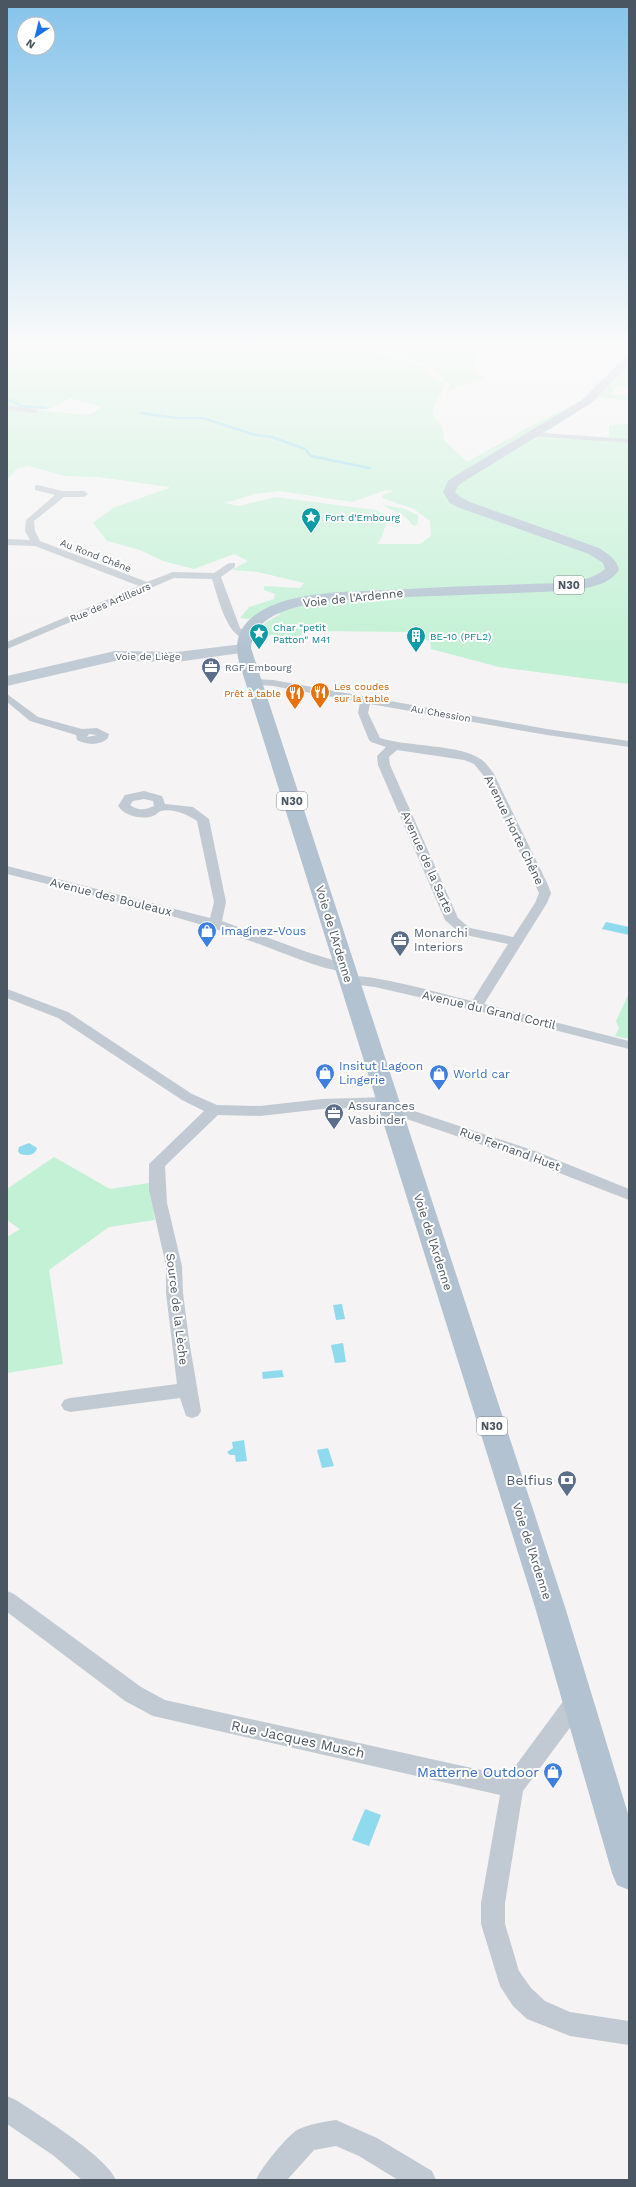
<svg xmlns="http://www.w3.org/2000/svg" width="636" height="2187" viewBox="0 0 636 2187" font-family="'Work Sans',sans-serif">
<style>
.green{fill:#c3f1d5;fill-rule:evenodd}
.water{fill:#90daee}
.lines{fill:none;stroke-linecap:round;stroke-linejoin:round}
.stream{stroke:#90daee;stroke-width:2.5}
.street{fill:#c1cad2;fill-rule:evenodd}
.secondary{fill:#c1cbd6;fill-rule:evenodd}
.primary{fill:#b3c2d1;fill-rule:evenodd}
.labels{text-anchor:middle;stroke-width:4;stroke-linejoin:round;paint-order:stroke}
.far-culture-label{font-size:10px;fill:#0d838f;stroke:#fff;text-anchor:start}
.far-street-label{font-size:10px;fill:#4a5661;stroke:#fff}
.far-service-label{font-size:10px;fill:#4e5e75;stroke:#fff;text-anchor:start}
.far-food-label{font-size:10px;fill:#c56008;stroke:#fff;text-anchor:start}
.shield{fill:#fff;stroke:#808990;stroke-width:1}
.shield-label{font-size:11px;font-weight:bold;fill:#4a5661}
.street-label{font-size:12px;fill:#4a5661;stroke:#fff}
.shop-label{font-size:12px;fill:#366cbe;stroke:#fff;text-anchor:start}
.service-label{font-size:12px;fill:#4e5e75;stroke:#fff;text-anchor:start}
.near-service-label{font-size:14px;fill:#4e5e75;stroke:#fff;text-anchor:end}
.near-street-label{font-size:14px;fill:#4a5661;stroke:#fff}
.near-shop-label{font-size:14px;fill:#366cbe;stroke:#fff;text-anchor:end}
</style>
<rect width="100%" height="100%" fill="#f5f3f3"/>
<!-- green -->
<g class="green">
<path d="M7,343H222L245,346H288L292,343L379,353L423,366L433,377L445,384C442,395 435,400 432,413L443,429L444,440L467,462L540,421L581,401L629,362V387L616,386L611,394L629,396V401L600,397L546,432L553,435L609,438V425L629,424V684L499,667L431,649L430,642L420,635L410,632L309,631L296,637L256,634L266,622L281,614L266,609L249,619L240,618L249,607L274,599L275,594L264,590V586L300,588L304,583L258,572L232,570L248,561L234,554L194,569L163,561L140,550L107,541L93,523L113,508L169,488V487L98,477L64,476L29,466L18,468L7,479ZM69,398L102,407L89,415L34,410L50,409ZM386,490L394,491L383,495L382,498L414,509L430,521L431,536L420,544H377L382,537L388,517L376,510L275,497L239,506L225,503L255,494L280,491L352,502Z"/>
<polygon points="307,343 474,343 474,371 486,378 456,387 445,394 451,385 427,365 415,361 363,349"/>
<path d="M383,505L402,508L418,515V524L415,526L412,525C406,514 393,512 383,505Z"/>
<polygon points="629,993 629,1039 615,1036 619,1028 616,1021"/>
<polygon points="54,1157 110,1189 149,1183 155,1220 109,1227 49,1270 63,1364 7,1373 7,1237 20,1229 7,1220 7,1189"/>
</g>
<!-- water -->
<g class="water">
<polygon points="606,922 629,927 629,935 602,929"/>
<path d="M29,1143L37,1148C35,1156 27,1156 20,1154L18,1151L19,1147Z"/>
<polygon points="342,1304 345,1319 336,1320 333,1305"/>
<polygon points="343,1343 346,1362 335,1363 331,1345"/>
<polygon points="282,1370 284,1377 263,1379 262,1372"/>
<polygon points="244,1440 247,1461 236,1462 235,1455 230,1455 227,1452 233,1448 232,1442"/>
<polygon points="328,1448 334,1466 322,1468 317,1450"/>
<polygon points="365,1809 381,1815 369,1846 352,1840"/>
</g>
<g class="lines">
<!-- stream -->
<g class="stream">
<polyline points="7,400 13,401 20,406 46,408"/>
<polyline points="140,413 177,418 203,418 255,435 272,437 305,449 311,456 369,468"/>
</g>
<!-- street -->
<g class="street">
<polygon points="7,406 35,409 39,411 35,413 7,410"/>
<polygon points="529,432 629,439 629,443 532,436 528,434"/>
<path d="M38,485L62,491H84L88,494L84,497H64L34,521L35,531L40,541L147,582L173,572L214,573L229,563H235V567L221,577L240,628L249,634V638C228,643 217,594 212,579L174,578L7,649V642L139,586L35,546L7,545V539L30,540L25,531L26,520L55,495L35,490V486Z"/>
<path d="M253,679L273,680L547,729L629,741V747L547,735L370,704L368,713L380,738C407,747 461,744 482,760C486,763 491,770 494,774L548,885L551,893L547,903L484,1004L629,1041V1049L475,1010L375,987L343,983L341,980L343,977C366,971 445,995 472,1001L508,944L461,934L445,920L378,765L377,756L386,747L371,742L369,740L358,713L360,702L273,686L249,684L248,682ZM397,750L464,760L474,764L483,775L539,893L535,903L513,937L470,928L458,918L390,765L389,757Z"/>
<path d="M7,694L38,717L82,729L97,728L109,734L108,738C100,746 86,745 77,740L76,735L30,721L7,702ZM89,734L97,735L87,737Z"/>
<path d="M144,791L162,796L165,804L193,807L209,819L226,902L222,921L307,952L349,965L351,968L349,971C334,975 276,950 259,944C177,914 91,895 7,874V866L210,918L214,902L197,821C188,815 173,808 161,811C158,812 156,815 153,816C141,820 125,816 118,806L125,795ZM144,799L153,801L154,806C145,810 138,811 130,805L133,801Z"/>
<polygon points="7,989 68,1012 192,1094 217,1105 260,1106 322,1099 387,1097 392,1099 395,1102 392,1105 405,1108 535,1151 629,1189 629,1200 523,1159 398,1116 384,1113 381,1110 383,1107 322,1109 260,1116 218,1115 165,1166 167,1203 182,1266 183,1293 189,1340 201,1411 198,1416 192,1418 186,1416 180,1398 70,1412 64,1410 61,1405 64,1400 70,1398 177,1384 166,1293 166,1266 149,1190 149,1164 204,1111 182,1100 58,1018 7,998"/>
<polygon points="7,1591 14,1594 141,1687 165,1700 508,1776 570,1692 578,1689 586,1692 589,1699 586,1706 523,1791 505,1903 505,1924 519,1971 531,1988 545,2001 570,2012 629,2021 629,2045 570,2036 527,2019 513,2006 500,1986 481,1924 481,1903 500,1795 153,1716 125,1701 7,1612"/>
<path d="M7,2096L16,2100C40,2116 106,2156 116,2180H82L54,2156L7,2124Z"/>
<path d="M336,2120L377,2138L432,2171L436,2180H398L359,2156L336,2146L314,2150L287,2180H256C260,2169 287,2136 297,2130C309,2124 323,2122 336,2120Z"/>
</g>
<!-- secondary -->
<polygon class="secondary" points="243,644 248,646 251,649 248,652 177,662 115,661 7,686 7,676 115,651 177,652"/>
<!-- primary -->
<path class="primary" d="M629,356V365L590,404L463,482L458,486L455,492L460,497L470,502L599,548C608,554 617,559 619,570C607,588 580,589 561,591C503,594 445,595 388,598C351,600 311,599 277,614C262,621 252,632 251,648L565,1607L629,1817V1890L617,1885L612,1873L535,1607L240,665C233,644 238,626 258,613C293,590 350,592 391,590C448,586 504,585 561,583C577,581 592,580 605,569L603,563L589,554L460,508L450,503L443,492L448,481L455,476L582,400L625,357Z"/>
</g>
<!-- sky -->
<linearGradient id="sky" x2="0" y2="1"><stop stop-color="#85c3ea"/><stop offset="0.53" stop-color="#fafafa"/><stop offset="1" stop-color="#fafafa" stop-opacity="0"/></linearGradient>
<rect width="636" height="650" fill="url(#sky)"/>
<!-- icons -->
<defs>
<symbol id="sight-pin" viewBox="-11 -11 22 30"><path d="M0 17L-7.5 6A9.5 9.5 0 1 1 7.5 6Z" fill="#0f9aa8" stroke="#fff"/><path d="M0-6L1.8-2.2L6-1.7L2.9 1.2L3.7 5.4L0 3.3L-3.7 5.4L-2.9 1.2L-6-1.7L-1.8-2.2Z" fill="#fff"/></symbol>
<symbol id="building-pin" viewBox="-11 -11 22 30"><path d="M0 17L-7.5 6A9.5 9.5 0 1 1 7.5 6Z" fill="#0f9aa8" stroke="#fff"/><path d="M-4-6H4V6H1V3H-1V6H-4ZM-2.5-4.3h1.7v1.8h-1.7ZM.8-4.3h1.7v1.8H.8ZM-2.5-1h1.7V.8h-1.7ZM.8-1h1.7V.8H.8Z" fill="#fff"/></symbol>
<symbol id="office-pin" viewBox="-11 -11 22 30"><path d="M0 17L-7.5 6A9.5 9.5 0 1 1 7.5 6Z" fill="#5c6f8a" stroke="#fff"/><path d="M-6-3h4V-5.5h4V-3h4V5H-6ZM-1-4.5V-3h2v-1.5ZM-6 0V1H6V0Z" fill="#fff"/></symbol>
<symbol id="restaurant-pin" viewBox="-11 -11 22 30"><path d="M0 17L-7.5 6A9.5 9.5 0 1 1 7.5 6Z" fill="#e8710a" stroke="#fff"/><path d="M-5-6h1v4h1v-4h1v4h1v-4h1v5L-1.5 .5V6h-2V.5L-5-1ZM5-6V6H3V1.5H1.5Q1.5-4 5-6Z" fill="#fff"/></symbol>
<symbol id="shop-pin" viewBox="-11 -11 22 30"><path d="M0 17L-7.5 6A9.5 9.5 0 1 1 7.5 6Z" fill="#3f7fe0" stroke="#fff"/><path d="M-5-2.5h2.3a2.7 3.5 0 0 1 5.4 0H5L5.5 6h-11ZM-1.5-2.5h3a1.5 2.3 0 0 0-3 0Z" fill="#fff"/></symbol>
<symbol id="bank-pin" viewBox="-11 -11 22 30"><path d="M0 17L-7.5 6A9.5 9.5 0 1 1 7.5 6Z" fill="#5c6f8a" stroke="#fff"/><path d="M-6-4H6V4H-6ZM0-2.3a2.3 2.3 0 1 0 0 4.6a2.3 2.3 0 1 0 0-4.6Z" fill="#fff"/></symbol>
</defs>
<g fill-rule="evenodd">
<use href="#sight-pin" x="300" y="506" width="22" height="30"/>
<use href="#sight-pin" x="248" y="622" width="22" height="30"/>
<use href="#building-pin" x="405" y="625" width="22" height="30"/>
<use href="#office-pin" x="200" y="656" width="22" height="30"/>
<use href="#restaurant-pin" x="309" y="681" width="22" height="30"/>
<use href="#restaurant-pin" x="284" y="682" width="22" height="30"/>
<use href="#shop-pin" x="196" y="920" width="22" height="30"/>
<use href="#office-pin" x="389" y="929" width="22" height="30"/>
<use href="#shop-pin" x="314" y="1062" width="22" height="30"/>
<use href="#shop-pin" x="428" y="1063" width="22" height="30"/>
<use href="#office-pin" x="323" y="1102" width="22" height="30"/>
<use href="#bank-pin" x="556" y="1469" width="22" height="30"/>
<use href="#shop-pin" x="542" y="1761" width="22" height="30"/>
</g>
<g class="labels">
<!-- far-culture labels -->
<g class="far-culture-label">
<text x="325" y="521">Fort d'Embourg</text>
<text x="273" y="631">Char "petit<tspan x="273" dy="12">Patton" M41</tspan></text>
<text x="430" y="640">BE-10 (PFL2)</text>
</g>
<!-- far-street labels -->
<g class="far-street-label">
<text transform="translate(96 555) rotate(21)" y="4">Au Rond Chêne</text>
<text transform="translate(110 602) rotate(-23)" y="4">Rue des Artilleurs</text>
<text x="148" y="660">Voie de Liège</text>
<text transform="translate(441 713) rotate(10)" y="4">Au Chession</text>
</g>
<!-- far-service labels -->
<g class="far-service-label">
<text x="225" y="671">RGF Embourg</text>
</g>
<!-- far-food labels -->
<g class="far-food-label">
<text x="334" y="690">Les coudes<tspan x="334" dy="12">sur la table</tspan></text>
<text x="281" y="697" text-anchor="end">Prêt à table</text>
</g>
<!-- shield labels -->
<g class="shield">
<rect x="554" y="576" width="30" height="18" rx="3"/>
<rect x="277" y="792" width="30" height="18" rx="3"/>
<rect x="477" y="1417" width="30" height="18" rx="3"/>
</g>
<g class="shield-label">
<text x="569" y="589">N30</text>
<text x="292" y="805">N30</text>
<text x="492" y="1430">N30</text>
</g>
<!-- street labels -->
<g class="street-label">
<text transform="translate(353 598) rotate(-6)" y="4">Voie de l'Ardenne</text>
<text transform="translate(514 830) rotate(64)" y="4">Avenue Horte Chêne</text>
<text transform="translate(427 862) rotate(66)" y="4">Avenue de la Sarte</text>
<text transform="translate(111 897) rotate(14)" y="4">Avenue des Bouleaux</text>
<text transform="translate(334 934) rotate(73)" y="4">Voie de l'Ardenne</text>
<text transform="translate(489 1010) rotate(13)" y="4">Avenue du Grand Cortil</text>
<text transform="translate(510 1149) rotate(20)" y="4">Rue Fernand Huet</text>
<text transform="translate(433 1242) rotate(72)" y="4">Voie de l'Ardenne</text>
<text transform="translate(177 1309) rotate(83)" y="4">Source de la Lèche</text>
<text transform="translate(532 1551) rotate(72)" y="4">Voie de l'Ardenne</text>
</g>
<!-- shop labels -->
<g class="shop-label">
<text x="221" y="935">Imaginez-Vous</text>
<text x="339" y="1070">Insitut Lagoon<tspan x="339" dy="14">Lingerie</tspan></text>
<text x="453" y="1078">World car</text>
</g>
<!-- service labels -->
<g class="service-label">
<text x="414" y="937">Monarchi<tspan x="414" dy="14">Interiors</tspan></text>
<text x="348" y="1110">Assurances<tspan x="348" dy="14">Vasbinder</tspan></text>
</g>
<!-- near-service labels -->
<g class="near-service-label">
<text x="553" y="1485">Belfius</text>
</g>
<!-- near-street labels -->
<g class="near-street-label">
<text transform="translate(298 1739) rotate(12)" y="5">Rue Jacques Musch</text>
</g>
<!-- near-shop labels -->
<g class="near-shop-label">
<text x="539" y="1777">Matterne Outdoor</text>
</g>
</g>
<!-- border -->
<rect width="636" height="2187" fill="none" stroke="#4a5661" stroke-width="16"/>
<!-- north arrow -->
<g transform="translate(36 36) rotate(215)"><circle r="19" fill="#ffffff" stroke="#b7bbc0"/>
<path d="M0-3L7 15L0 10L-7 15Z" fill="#1a73e8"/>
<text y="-6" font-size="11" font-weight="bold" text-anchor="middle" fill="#4a5661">N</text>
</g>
</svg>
